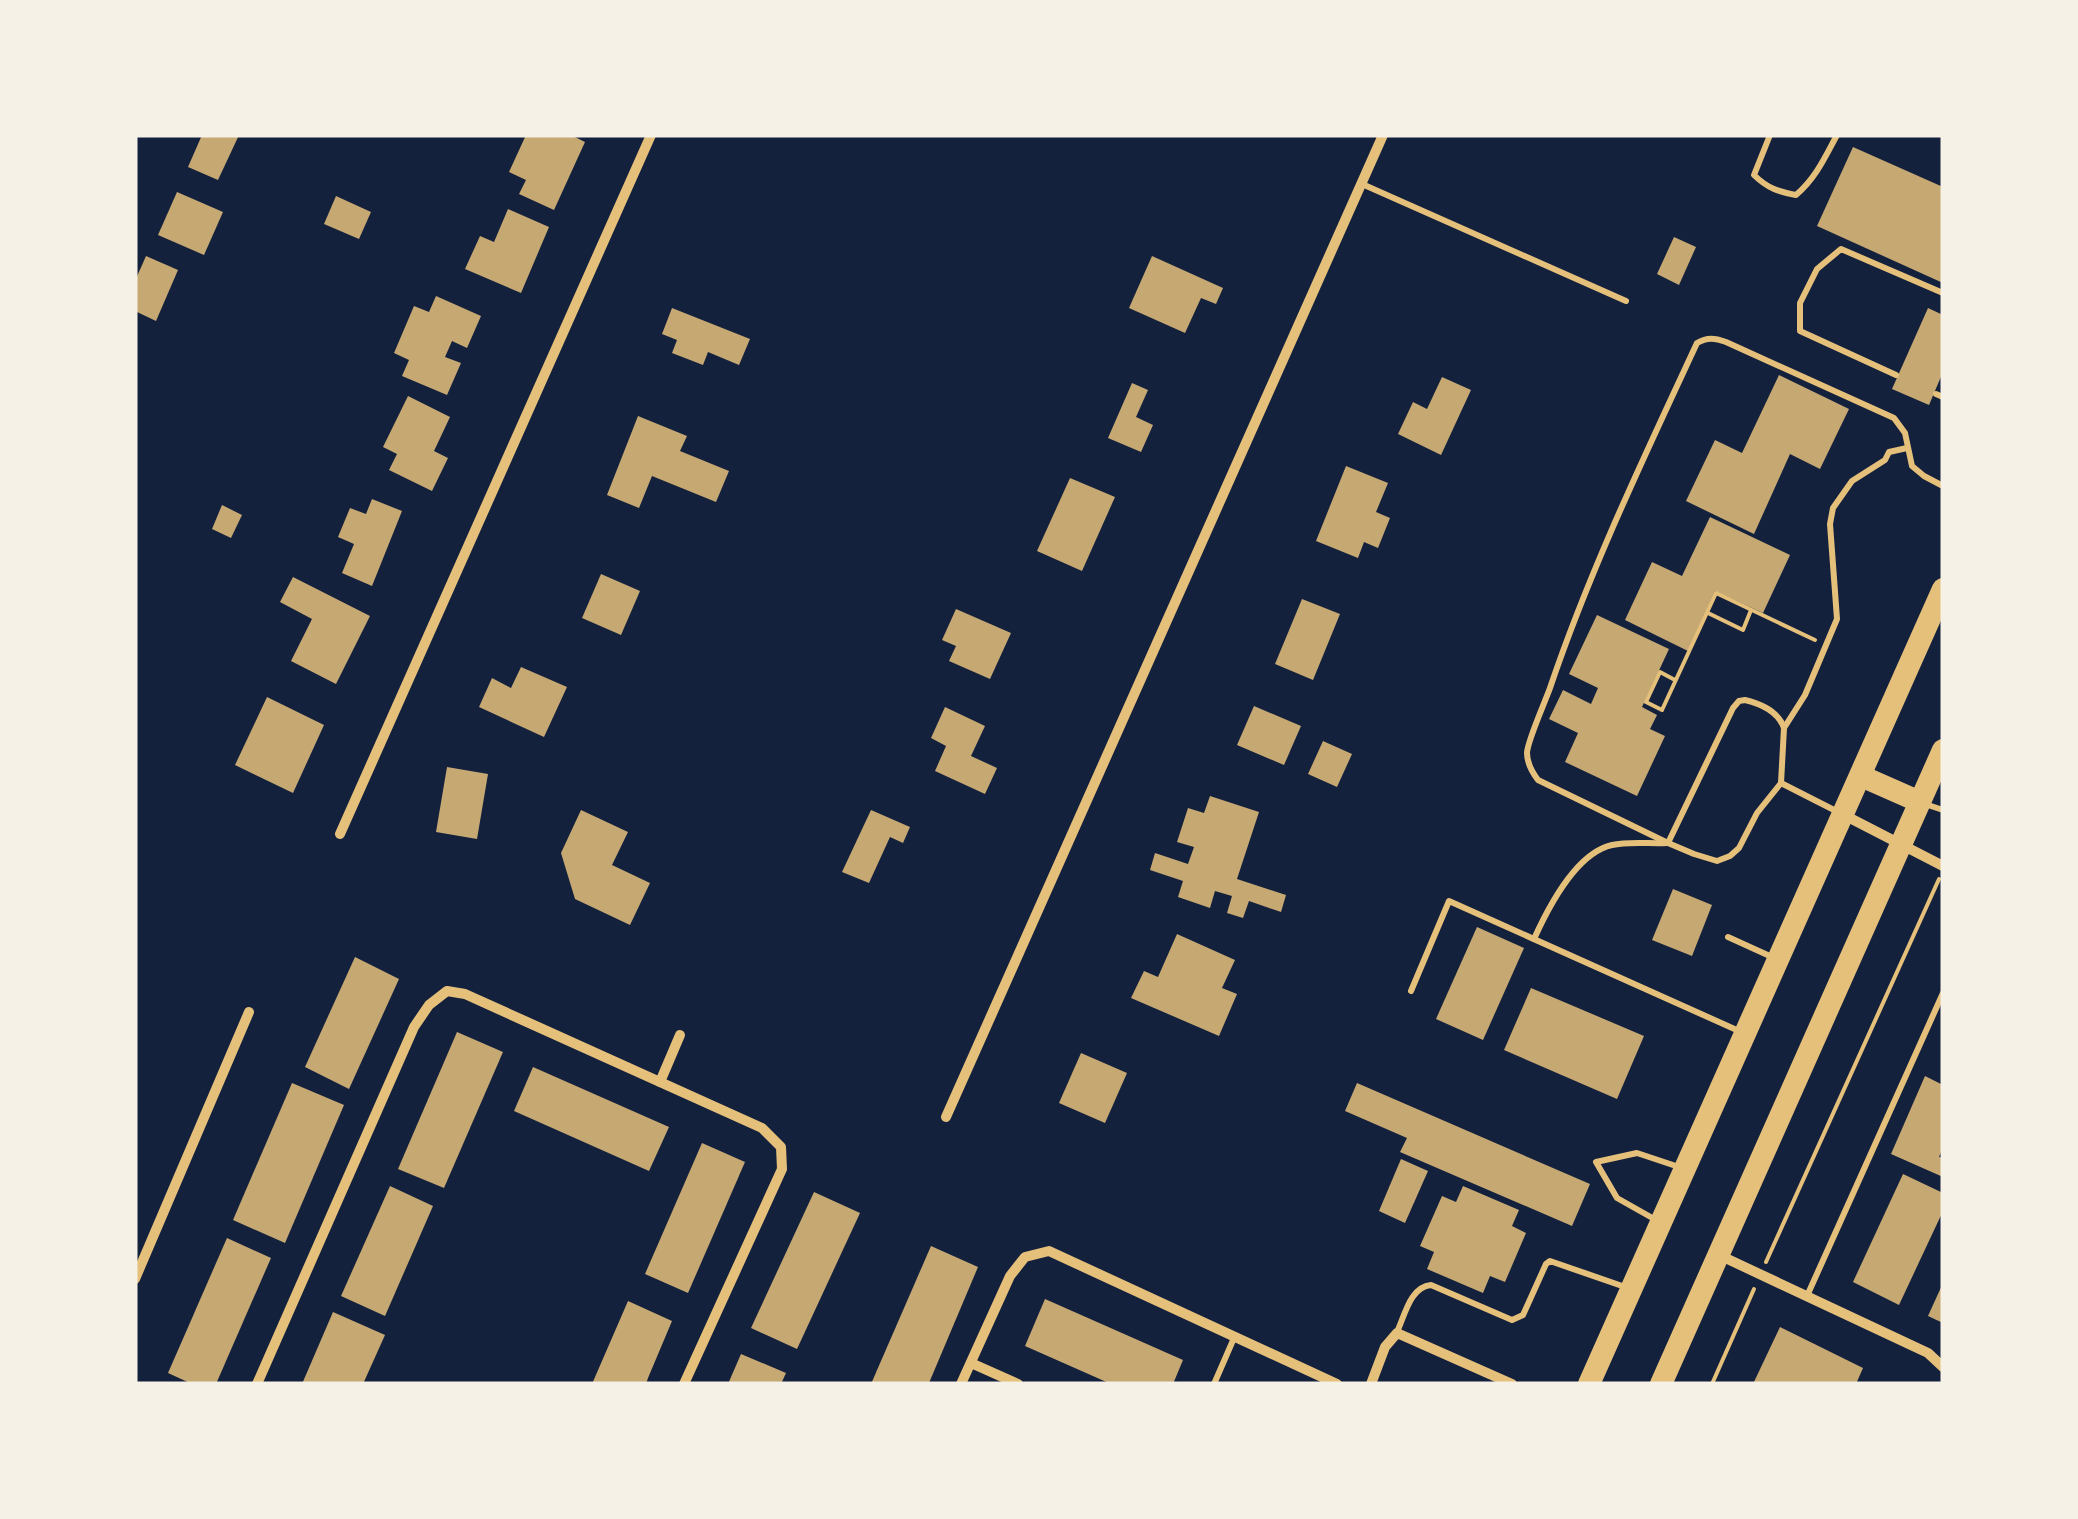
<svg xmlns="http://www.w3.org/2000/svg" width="2078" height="1519" viewBox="0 0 2078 1519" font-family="Bitter,serif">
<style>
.building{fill:#c6a872}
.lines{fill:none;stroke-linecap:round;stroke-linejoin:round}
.path{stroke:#e5c07b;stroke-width:4}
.service{stroke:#e5c07b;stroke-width:6}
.minor{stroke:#e5c07b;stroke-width:10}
.primary{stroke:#e5c07b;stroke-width:22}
</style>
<rect width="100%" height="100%" fill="#14213d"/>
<!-- building -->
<g class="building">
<polygon points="202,135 239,135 218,180 188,167"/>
<polygon points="526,135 571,135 585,142 554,210 519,194 526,180 509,172"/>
<polygon points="1853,147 1943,187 1943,283 1817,226"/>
<polygon points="177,192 223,212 204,255 158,235"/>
<polygon points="336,196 371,212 359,239 324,224"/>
<polygon points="508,209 549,227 521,293 465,269 480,236 494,242"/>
<polygon points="1674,237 1696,247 1679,285 1657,274"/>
<polygon points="146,256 178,270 156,321 135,311 135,281"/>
<polygon points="1152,256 1223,288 1216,304 1201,298 1185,333 1129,308"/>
<polygon points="436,296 481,316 467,348 452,341 445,357 461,363 447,395 402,376 409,360 394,353 414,306 429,312"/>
<polygon points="672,308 750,339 739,365 708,352 703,365 672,353 677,340 662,334"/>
<polygon points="1928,308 1943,315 1943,372 1929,405 1892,389"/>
<polygon points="1779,375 1849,409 1820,469 1790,454 1754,534 1686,501 1715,440 1742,453"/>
<polygon points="1442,377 1471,390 1441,455 1398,434 1413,402 1427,409"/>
<polygon points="1132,383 1148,390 1136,417 1153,425 1141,452 1108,438"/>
<polygon points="408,396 450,417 434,451 448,458 432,491 389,470 397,454 383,447"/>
<polygon points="638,416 687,436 680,451 729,471 716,502 652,476 639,508 607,495"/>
<polygon points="1346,466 1388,483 1376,512 1390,518 1378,548 1364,542 1358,558 1316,541"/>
<polygon points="1070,478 1115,497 1082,571 1037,551"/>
<polygon points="372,499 402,511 372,586 342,573 354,544 338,537 350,508 366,514"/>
<polygon points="222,505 242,515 231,538 212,529"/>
<polygon points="1710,517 1790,555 1763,613 1715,591 1688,651 1625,620 1652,562 1682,576"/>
<polygon points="601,574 640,591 621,635 582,618"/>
<polygon points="293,577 370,616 336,684 291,661 312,619 280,602"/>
<polygon points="1302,599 1340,614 1313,680 1275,664"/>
<polygon points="956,609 1011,633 990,679 949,661 956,646 942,640"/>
<polygon points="1597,615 1669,649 1642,707 1657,715 1650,729 1665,736 1637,796 1565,762 1578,733 1549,719 1563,690 1591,704 1598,688 1569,674"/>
<polygon points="521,667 567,687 544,737 479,707 492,678 511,688"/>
<polygon points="267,697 324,725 293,793 235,765"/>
<polygon points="1254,706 1301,726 1284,765 1237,745"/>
<polygon points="945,707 985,726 971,756 997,768 985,794 935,771 946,746 931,738"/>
<polygon points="1323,741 1352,754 1337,787 1308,774"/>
<polygon points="447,767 488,774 477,839 436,832"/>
<polygon points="1210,796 1259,812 1237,879 1286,895 1281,912 1249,901 1243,918 1227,913 1232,896 1215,891 1210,908 1178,897 1183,881 1150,870 1155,853 1188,864 1194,847 1177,842 1188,808 1204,813"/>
<polygon points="581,810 628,832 612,865 650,883 630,925 575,899 561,853"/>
<polygon points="871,810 910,827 903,843 890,837 869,883 842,872"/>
<polygon points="1673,889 1712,905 1692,956 1652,940"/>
<polygon points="1477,927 1524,948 1483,1040 1436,1019"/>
<polygon points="1177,934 1235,960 1222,988 1237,994 1219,1036 1131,998 1144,971 1158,977"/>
<polygon points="355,957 399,979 349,1089 305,1067"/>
<polygon points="1531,988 1644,1036 1617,1099 1504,1050"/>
<polygon points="457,1032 503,1052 444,1188 398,1169"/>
<polygon points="1081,1053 1127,1073 1105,1123 1059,1103"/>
<polygon points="533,1067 669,1127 649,1171 514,1111"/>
<polygon points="1925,1076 1943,1085 1943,1147 1939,1157 1943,1158 1943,1177 1891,1154"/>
<polygon points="292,1083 344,1105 285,1243 233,1220"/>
<polygon points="1357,1083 1590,1184 1572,1226 1400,1152 1407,1138 1345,1111"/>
<polygon points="702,1143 745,1162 688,1293 645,1274"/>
<polygon points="1401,1159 1428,1171 1405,1223 1379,1211"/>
<polygon points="1903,1174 1943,1193 1943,1211 1899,1305 1853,1282"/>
<polygon points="390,1186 433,1206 385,1316 341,1296"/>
<polygon points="1463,1186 1519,1210 1512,1226 1526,1233 1505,1282 1490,1276 1483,1293 1427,1269 1434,1252 1420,1246 1442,1196 1456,1202"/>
<polygon points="814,1192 860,1213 797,1349 751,1328"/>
<polygon points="227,1238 271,1258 216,1384 192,1384 168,1373"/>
<polygon points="931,1246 978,1267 929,1383 871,1384"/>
<polygon points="1943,1283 1943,1323 1928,1316"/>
<polygon points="1045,1299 1183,1360 1173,1384 1111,1384 1025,1346"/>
<polygon points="628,1301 672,1321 648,1378 646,1384 592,1384"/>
<polygon points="333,1312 385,1335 363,1384 302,1384"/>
<polygon points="1780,1327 1863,1368 1856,1384 1753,1384"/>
<polygon points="741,1354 786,1373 781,1384 728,1384"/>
</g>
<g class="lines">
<!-- path -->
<g class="path">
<polyline points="1708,613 1743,630 1751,610"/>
<polyline points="1675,680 1660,672 1646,702 1662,710 1716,593 1815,640"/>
<polyline points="1766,1262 1939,879"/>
<polyline points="1712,1384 1754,1289"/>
</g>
<!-- service -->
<g class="service">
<path d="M1770,135L1754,175C1767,188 1779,192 1796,195C1816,178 1825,157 1837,135"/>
<polyline points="1362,184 1626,301"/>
<polyline points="1896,375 1800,331 1800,303 1817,269 1841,249 1943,293"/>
<polyline points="1936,394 1943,397"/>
<path d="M1745,700C1762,704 1778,711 1784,728L1781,783L1757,813L1739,848L1730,856L1717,861L1694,854L1668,843L1733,708L1739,701Z"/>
<polyline points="1784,728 1805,695 1837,619 1830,524 1833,508 1852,481 1885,460 1889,452 1907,448"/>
<polyline points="1781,783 1838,812"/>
<polyline points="1925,804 1943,810"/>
<path d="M1668,843L1538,780C1532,772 1527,764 1527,753C1527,742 1545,702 1550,688C1590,570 1644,457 1697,343C1707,337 1715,338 1726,342L1894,418L1905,433L1912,466L1924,476L1943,486"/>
<polyline points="1728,937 1772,957"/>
<path d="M1534,939C1548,908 1576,853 1612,845C1629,841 1650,844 1667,843"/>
<polyline points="1411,991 1449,901 1739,1031"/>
<polyline points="1656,1220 1617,1198 1596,1162 1637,1153 1679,1167"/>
<polyline points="1807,1296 1943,993"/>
<path d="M1397,1332C1405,1315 1410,1287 1431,1285L1512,1320L1523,1315L1546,1264L1550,1261L1628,1288"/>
<polyline points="1214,1384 1234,1338"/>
</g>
<!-- minor -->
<g class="minor">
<polyline points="1844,815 1943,866"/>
<polyline points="340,834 651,135"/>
<polyline points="660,1082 680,1035"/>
<polyline points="946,1117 1383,135"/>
<polyline points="1719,1255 1928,1353 1943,1367"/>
<polyline points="135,1279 249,1012"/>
<polyline points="971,1363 1018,1384"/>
<polyline points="257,1384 414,1027 429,1005 447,991 465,994 762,1128 781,1147 782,1169 684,1384"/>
<polyline points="961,1384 1010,1276 1025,1257 1049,1251 1337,1384"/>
<polyline points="1371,1384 1385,1347 1397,1333 1512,1384"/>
</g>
<!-- primary -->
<g class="primary">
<polyline points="1861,776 1920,802"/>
<polyline points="1589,1384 1943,589"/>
<polyline points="1661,1384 1943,750"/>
</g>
</g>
<!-- border -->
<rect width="2078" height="1519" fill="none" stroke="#f6f1e7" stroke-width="275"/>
</svg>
